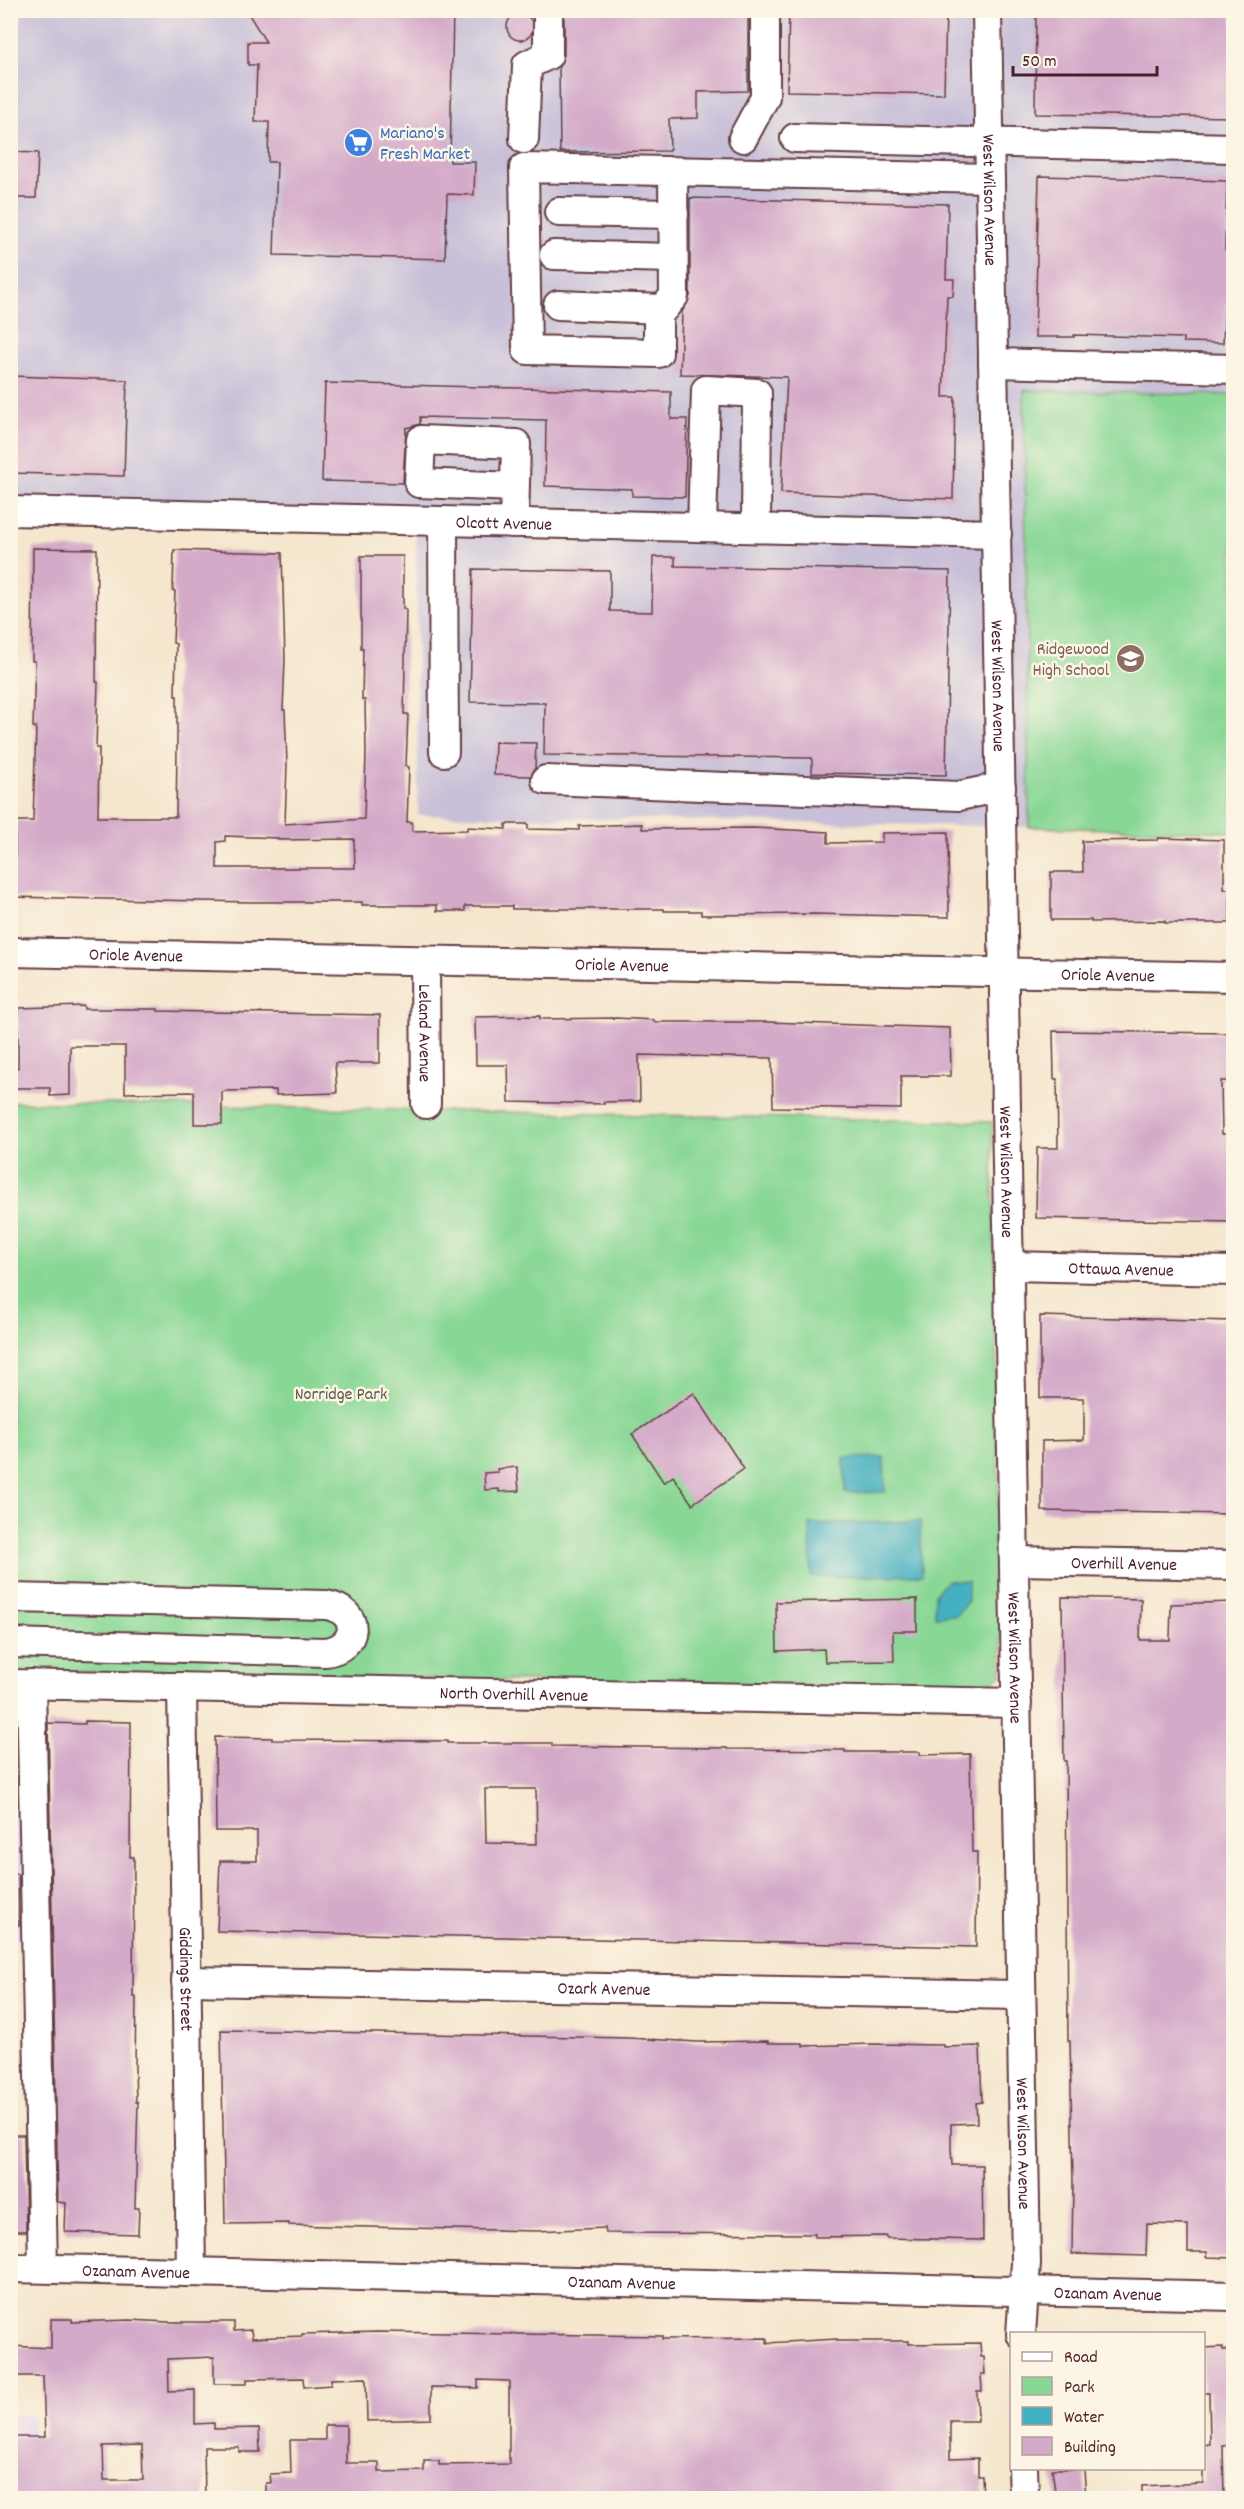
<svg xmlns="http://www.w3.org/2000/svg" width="1244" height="2509" viewBox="0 0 1244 2509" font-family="Dekko,sans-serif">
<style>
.built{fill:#e6d2f0}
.industrial{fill:#c8bfd8}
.green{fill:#88d795;stroke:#697b60;stroke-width:1.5}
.water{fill:#43b0c0;stroke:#466876;stroke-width:1.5}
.building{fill:#d4aac9;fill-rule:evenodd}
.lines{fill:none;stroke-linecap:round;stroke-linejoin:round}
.minor-casing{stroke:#643d43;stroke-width:32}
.minor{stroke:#fff;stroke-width:28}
.labels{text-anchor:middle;stroke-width:5;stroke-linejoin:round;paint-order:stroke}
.shop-label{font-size:18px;fill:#366cbe;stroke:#fcf5e5;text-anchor:start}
.street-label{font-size:18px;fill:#4a1f2b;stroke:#fcf5e5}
.education-label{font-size:18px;fill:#785e54;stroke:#fcf5e5;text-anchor:end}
.park-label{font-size:18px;fill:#5d564b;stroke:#fcf5e5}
</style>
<rect width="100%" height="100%" fill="#fcf5e5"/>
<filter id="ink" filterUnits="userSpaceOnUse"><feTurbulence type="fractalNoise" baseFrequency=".0167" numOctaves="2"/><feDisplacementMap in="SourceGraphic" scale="12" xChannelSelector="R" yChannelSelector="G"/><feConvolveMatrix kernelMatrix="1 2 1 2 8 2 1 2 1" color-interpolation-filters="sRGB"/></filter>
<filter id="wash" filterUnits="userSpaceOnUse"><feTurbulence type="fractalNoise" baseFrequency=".008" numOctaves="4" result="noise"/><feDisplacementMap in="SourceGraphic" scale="24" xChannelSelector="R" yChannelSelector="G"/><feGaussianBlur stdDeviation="1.35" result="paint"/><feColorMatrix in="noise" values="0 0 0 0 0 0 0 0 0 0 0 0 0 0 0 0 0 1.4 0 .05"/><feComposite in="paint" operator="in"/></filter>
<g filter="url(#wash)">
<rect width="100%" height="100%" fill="#f5e6cd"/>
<!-- built -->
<g class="built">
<polygon points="10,1698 24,1698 27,1938 11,1938"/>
<polygon points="11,2415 32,2415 34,2498 11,2498"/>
</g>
<!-- industrial -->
<polygon class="industrial" points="11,11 1233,11 1233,395 1024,391 1029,827 418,815 416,519 11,507"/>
<!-- green -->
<g class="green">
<polygon points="1024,390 1233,395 1233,832 1029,827"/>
<polygon points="11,1102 992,1122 1002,1674 984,1690 11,1671"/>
</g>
<!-- water -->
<g class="water">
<polygon points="884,1457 885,1492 845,1493 844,1458"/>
<polygon points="920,1521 922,1575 811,1577 810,1524"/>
<polygon points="947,1581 968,1581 968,1601 956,1615 935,1616 935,1594"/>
</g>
<g id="blocks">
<!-- building -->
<g class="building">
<polygon points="246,10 453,10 450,162 475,162 474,195 447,194 445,259 274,255 277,162 268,162 269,122 255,122 257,65 248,65 248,42 266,42"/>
<polygon points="564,10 748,10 748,91 698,92 698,118 669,119 670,151 560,152 559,66 564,55"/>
<polygon points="789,10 946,10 944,94 787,91"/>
<polygon points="1036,10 1233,10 1233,117 1035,114"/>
<circle cx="520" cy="27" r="13"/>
<polygon points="10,152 38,153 36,198 10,198"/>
<polygon points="1039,176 1227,181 1225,250 1233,250 1233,300 1225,300 1223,343 1183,342 1183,338 1074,335 1074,337 1035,337"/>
<polygon points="690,198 948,204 946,279 954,279 953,296 947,296 943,397 955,397 953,499 781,493 787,377 680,374 682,312 690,296"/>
<polygon points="10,376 127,380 124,476 10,473"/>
<polygon points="325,383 671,392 671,419 687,419 685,497 632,496 632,489 545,486 546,420 420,417 420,424 406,428 403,483 322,481"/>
<path d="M33,548L97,549L96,682H98L96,748H99L98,817H176L177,749V696H175L176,644L173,643L175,591H173L174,550L282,553L285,659L283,710H285L287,764L285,824L364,819L366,753L365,700H362L363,648H361V556H403V609H406L404,714H408L406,766L409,767L407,822H412V831L467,830V827L506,829V824H528V829L579,830V826L642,824V829L754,828L828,832V843L882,842V833L948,832L949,917L814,914L701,915V911H664V909H512V906H465V911H437V905H362V902H250L10,897V860L15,859V821H33L36,727H33L35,661H32ZM225,836L278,838V840L354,839L355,868H217V842L225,841Z"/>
<polygon points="653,557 675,557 675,566 950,571 946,775 812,773 812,758 544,755 545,703 470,702 473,569 610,571 610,611 652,612"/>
<polygon points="495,742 536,743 535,768 531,776 494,775"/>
<polygon points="1158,838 1224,840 1224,889 1230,889 1230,923 1165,923 1165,921 1091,922 1091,920 1051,920 1051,872 1083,872 1082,841 1158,840"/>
<polygon points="84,1006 84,1009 158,1009 158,1011 380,1015 380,1063 335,1063 337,1093 276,1095 276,1090 225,1091 222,1092 222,1124 194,1124 194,1092 125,1093 125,1046 70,1046 70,1095 50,1096 50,1088 13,1088 12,1068 18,1068 18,1008"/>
<polygon points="540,1016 540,1019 616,1018 654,1020 654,1022 767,1022 950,1028 951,1076 901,1076 901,1109 773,1107 772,1058 639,1055 640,1101 604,1102 604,1104 509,1102 508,1065 476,1065 475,1017"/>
<polygon points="1053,1031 1233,1033 1233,1081 1221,1081 1222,1134 1233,1134 1233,1222 1036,1218 1037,1148 1058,1148 1057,1079 1054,1079"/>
<polygon points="1040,1316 1233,1321 1233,1514 1042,1511 1042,1441 1084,1440 1084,1411 1083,1398 1040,1398"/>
<polygon points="694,1393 744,1469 692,1504 673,1476 664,1483 632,1434"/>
<polygon points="517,1467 519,1491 499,1492 499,1489 485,1490 484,1473 498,1472 497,1469"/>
<polygon points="1062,1597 1141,1599 1140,1640 1170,1640 1171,1604 1233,1602 1233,2258 1207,2257 1207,2252 1188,2252 1188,2225 1147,2224 1146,2256 1072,2254 1073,2182 1070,2041 1068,2041 1066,1761 1064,1761"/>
<polygon points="917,1599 917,1631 893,1631 894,1661 825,1662 824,1649 777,1651 776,1602"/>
<polygon points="85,1721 131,1722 130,1857 134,1857 133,1997 136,1997 135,2067 136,2102 138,2102 135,2208 139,2208 138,2234 65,2232 66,2203 58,2202 48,1723 85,1724"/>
<path d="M215,1737L272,1738V1740L447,1741V1743H552V1746L727,1748V1749L845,1750V1752H920V1755L970,1754L972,1852H977L976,1947L217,1931L220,1861H257V1831H216ZM485,1789H536L537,1844L486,1843Z"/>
<polygon points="10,1874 18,1874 19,1925 10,1925"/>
<polygon points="221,2030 628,2038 698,2042 768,2041 768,2043 803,2043 803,2046 873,2044 943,2045 943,2047 980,2046 982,2102 976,2103 977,2123 951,2124 951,2148 952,2165 982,2165 983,2240 886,2238 886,2236 815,2237 815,2234 605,2233 605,2228 535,2231 325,2226 289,2225 289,2223 225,2224"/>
<polygon points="10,2135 24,2135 26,2231 10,2231"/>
<path d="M51,2319H72V2322L130,2320L168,2322H234V2331L251,2330L252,2338L302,2336V2334L377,2332L662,2336V2339L767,2338V2343L837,2339V2341H908V2344L980,2343L981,2357H984L985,2374H981L982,2391H977L978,2421H950V2459L978,2458V2476H982L983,2499H266V2483H271L270,2474L291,2473L290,2440H325V2425H346V2463H379V2472L424,2471V2461H439V2465L509,2464V2381L478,2380V2388L431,2387V2419L367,2421L366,2378L331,2379V2385L304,2387L303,2378L247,2379V2384H214V2357L168,2359L169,2391L195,2390V2424L214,2423V2429L259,2428L260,2452H239V2447H204L205,2499H10V2437H45L43,2376H10V2346L51,2348ZM142,2445L143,2480H104L103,2446Z"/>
<polygon points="1223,2347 1223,2350 1233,2350 1233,2445 1223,2445 1224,2499 1142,2499 1142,2486 1203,2483 1203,2445 1210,2444 1209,2393 1203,2393 1203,2348"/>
<polygon points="1052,2469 1084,2469 1086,2499 1056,2499"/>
</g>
</g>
</g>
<g filter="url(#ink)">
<use href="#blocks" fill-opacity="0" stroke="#643d43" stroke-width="1.5"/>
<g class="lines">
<defs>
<g id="minor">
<path id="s1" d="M987,10L1026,2263L1021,2334"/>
<polyline points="743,138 765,97 765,10"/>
<polyline points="795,138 1234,148"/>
<polyline points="524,139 527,65 548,55 548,10"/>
<polyline points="673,171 674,296 658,315 658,353 527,350 524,168 990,178"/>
<polyline points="559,212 674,214"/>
<polyline points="554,255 673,258"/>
<polyline points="558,305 663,309"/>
<polyline points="993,363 1234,369"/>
<path id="s2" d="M10,511L997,534"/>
<polyline points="443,521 444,752"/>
<polyline points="514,523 516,444 421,440 419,483 515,487"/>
<polyline points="702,527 706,390 757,393 756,528"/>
<polyline points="546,780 959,796 1001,787"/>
<path id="s3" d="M10,952L1234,977"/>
<path id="s4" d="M425,961L426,1104"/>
<path id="s5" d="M1009,1266L1234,1271"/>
<path id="s6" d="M1014,1561L1234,1565"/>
<path d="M10,1598L326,1605C362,1611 359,1648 325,1652L10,1643"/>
<path id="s7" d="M10,1684L1017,1703"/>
<polyline points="31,1684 43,2268"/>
<path id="s8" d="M182,1687L191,2272"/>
<path id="s9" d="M186,1981L1021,1995"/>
<path id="s10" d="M10,2268L1234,2296"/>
<polyline points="1023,2468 1024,2498"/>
</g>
</defs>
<!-- minor casing -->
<use href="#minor" class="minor-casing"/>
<!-- minor -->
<use href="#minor" class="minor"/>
</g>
</g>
<!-- icons -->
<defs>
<symbol id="supermarket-disc" viewBox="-11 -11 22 22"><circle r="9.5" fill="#3f7fe0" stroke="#fcf5e5"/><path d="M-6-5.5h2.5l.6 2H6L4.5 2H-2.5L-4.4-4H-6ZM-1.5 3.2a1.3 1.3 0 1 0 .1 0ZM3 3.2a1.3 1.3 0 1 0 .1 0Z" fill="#fff"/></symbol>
<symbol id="school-disc" viewBox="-11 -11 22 22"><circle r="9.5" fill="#8d6e63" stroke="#fcf5e5"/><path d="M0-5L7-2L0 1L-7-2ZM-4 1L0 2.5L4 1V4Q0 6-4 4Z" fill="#fff"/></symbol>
</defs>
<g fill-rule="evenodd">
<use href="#supermarket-disc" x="342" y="126" width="33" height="33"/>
<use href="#school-disc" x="1114" y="642" width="33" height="33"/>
</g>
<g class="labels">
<!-- shop labels -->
<g class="shop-label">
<text x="380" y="138">Mariano's<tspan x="380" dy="21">Fresh Market</tspan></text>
</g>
<!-- street labels -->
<g class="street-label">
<text dy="6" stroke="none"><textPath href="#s1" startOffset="190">West Wilson Avenue</textPath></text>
<text dy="6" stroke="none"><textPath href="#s2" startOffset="494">Olcott Avenue</textPath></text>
<text dy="6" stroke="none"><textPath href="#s1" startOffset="676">West Wilson Avenue</textPath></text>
<text dy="6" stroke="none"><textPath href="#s3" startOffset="126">Oriole Avenue</textPath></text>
<text dy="6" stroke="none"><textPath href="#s3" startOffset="612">Oriole Avenue</textPath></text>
<text dy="6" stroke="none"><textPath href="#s3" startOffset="1098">Oriole Avenue</textPath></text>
<text dy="6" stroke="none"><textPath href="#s4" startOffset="72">Leland Avenue</textPath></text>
<text dy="6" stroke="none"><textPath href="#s1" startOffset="1162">West Wilson Avenue</textPath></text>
<text dy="6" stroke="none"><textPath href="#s5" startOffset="112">Ottawa Avenue</textPath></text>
<text dy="6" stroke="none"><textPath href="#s6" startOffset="110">Overhill Avenue</textPath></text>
<text dy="6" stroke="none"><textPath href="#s1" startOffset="1648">West Wilson Avenue</textPath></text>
<text dy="6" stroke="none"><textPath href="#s7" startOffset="504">North Overhill Avenue</textPath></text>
<text dy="6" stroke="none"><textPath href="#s8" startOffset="292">Giddings Street</textPath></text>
<text dy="6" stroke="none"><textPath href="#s9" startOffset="418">Ozark Avenue</textPath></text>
<text dy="6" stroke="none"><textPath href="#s1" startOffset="2134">West Wilson Avenue</textPath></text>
<text dy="6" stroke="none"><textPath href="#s10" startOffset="126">Ozanam Avenue</textPath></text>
<text dy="6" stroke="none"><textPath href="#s10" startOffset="612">Ozanam Avenue</textPath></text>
<text dy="6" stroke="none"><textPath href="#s10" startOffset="1098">Ozanam Avenue</textPath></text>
</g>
<!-- education labels -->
<g class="education-label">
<text x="1109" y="654">Ridgewood<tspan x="1109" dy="21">High School</tspan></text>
</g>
<!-- park labels -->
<g class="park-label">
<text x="341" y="1399">Norridge Park</text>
</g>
</g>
<!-- margin -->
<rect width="1244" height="2509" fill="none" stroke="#fcf5e5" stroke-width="36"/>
<!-- legend -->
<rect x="1010" y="2332" width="195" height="138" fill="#fcf5e5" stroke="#b59f9b" stroke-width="1.5"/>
<rect x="1022" y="2352" width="30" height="9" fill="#ffffff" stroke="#b59f9b" stroke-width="1.5"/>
<text x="1064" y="2362" font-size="18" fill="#4a1f2b">Road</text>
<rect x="1022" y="2377" width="30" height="18" fill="#88d795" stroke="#b59f9b" stroke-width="1.5"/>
<text x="1064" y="2392" font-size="18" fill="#4a1f2b">Park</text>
<rect x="1022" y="2407" width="30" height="18" fill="#43b0c0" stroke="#b59f9b" stroke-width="1.5"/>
<text x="1064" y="2422" font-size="18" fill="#4a1f2b">Water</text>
<rect x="1022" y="2437" width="30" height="18" fill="#d4aac9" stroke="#b59f9b" stroke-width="1.5"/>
<text x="1064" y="2452" font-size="18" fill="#4a1f2b">Building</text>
<!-- scale -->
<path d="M1013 66v9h144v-9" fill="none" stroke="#4a1f2b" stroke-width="3"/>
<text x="1022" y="66" font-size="18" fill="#4a1f2b" stroke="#fcf5e5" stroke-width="4.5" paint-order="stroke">50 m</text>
</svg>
